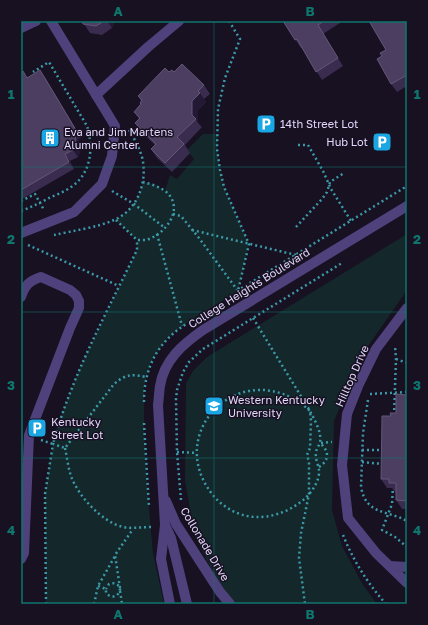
<svg xmlns="http://www.w3.org/2000/svg" width="428" height="625" viewBox="0 0 428 625" font-family="'Golos Text',sans-serif">
<style>
.green{fill:#14272b}
.lines{fill:none;stroke-linecap:round;stroke-linejoin:round}
.path{stroke:#3c99a8;stroke-width:2.5;stroke-dasharray:2 3;stroke-linecap:butt}
.minor{stroke:#4f417c;stroke-width:10}
.wall{fill:#3a2c4e}
.shaded-wall{fill:#241935}
.building{fill:#4c3e60;stroke:#635678}
.grid{fill:none;stroke:#0f766e;stroke-width:1;stroke-opacity:0.55}
.labels{text-anchor:middle;stroke-width:3;stroke-linejoin:round;paint-order:stroke}
.poi-label{font-size:11px;fill:#e2d6fa;stroke:#171122;text-anchor:start}
.street-label{font-size:11px;fill:#e2d6fa;stroke:#171122}
.neatline{fill:none;stroke:#0f766e;stroke-width:1.5}
.grid-label{font-size:13px;text-anchor:middle;font-weight:bold;fill:#0f766e}
</style>
<rect width="100%" height="100%" fill="#171122"/>
<!-- green -->
<g class="green">
<path d="M203,134H218L217,149L220,170L224,187L249,244L238,291L182,326L166,340L150,363L144,387V431L147,486L153,553L164,604H46L45,494L53,444L61,416L82,363L137,250V240L116,220C131,211 139,199 143,182L156,185L165,191L170,175L177,179L194,159L187,150Z"/>
<polygon points="407,234 407,290 362,355 334,421 332,510 342,546 363,585 377,604 236,604 223,592 195,537 185,481 186,383 193,371 207,357"/>
</g>
<g class="lines">
<!-- path -->
<g class="path">
<polyline points="229,21 240,39 225,78 218,109 217,149 220,170 224,187 249,244 238,291"/>
<polyline points="298,145 308,145 323,171 331,189 351,221"/>
<polyline points="112,191 134,204 165,228"/>
<polyline points="21,201 35,194 44,210"/>
<path d="M21,211C31,207 40,203 49,198C56,195 64,192 71,187C91,174 94,148 87,126L49,62L33,72"/>
<polyline points="173,214 181,216 199,238 238,291"/>
<path d="M116,220L137,240C140,240 143,240 146,240C161,236 178,218 173,202C169,189 154,185 143,182"/>
<polyline points="296,227 322,199 327,192 330,182 344,173"/>
<polyline points="192,230 296,255"/>
<polyline points="157,234 182,326"/>
<path d="M54,235C72,231 99,227 114,220C138,210 148,181 142,157C139,147 134,138 129,130"/>
<polyline points="28,245 119,286"/>
<polyline points="237,291 407,186"/>
<path d="M253,318L310,411C314,419 322,432 320,442C319,446 316,449 316,453C315,461 320,467 319,474C315,500 281,518 257,517C240,517 223,508 212,494C162,429 246,352 310,411L311,421L310,448L307,455L309,462V494L301,533L299,558L305,604"/>
<polyline points="396,359 407,363"/>
<polyline points="370,394 407,392"/>
<path d="M368,400L363,433L361,487C366,515 387,510 407,521"/>
<path d="M144,402C144,367 158,341 188,323"/>
<polyline points="394,415 396,359 395,346"/>
<polyline points="144,423 149,507"/>
<path d="M41,440L53,444C72,375 106,314 137,250V240"/>
<polyline points="321,443 332,442"/>
<path d="M65,448C67,457 68,467 71,476C78,496 102,522 123,527C133,529 141,527 151,527"/>
<polyline points="362,450 384,450"/>
<polyline points="177,452 197,453"/>
<polyline points="362,462 383,464"/>
<path d="M319,467C330,460 329,451 320,443"/>
<polyline points="393,486 392,504 382,530 395,537 407,547"/>
<polyline points="181,500 177,452 176,399 177,390 183,372 189,362 203,349 342,263"/>
<path d="M343,535C353,560 368,584 386,604"/>
<path d="M98,586L106,589V593C111,599 119,597 120,589C119,584 114,582 109,584L106,589"/>
<polyline points="120,588 115,555 133,529"/>
<polyline points="120,591 122,604"/>
<path d="M46,604L45,494L53,444L65,448L114,384C126,374 131,374 146,377"/>
<polyline points="94,604 98,586 115,556"/>
</g>
<!-- minor -->
<g class="minor">
<polyline points="21,28 36,21"/>
<polyline points="96,95 148,47 179,21"/>
<polyline points="21,233 74,212 102,184 112,156 115,126 51,21"/>
<path d="M21,297C25,285 29,281 41,277L70,290L76,295L79,301V308L70,328L29,435L24,553L21,559"/>
<polyline points="407,308 376,349 359,384 347,414 342,465 348,518 376,553 407,583"/>
<polyline points="166,501 176,524 220,592 230,604"/>
<polyline points="165,525 171,538 187,604"/>
<polyline points="390,566 407,567"/>
<path d="M170,604L161,559L165,525L158,405C159,398 159,392 160,386C164,360 183,344 203,330L407,206"/>
</g>
</g>
<!-- wall -->
<g class="wall">
<polygon points="82,21 117,21 114,23 112,28 102,35 90,33"/>
<polygon points="283,21 343,21 323,34 343,66 322,80 302,48 301,48"/>
<polygon points="407,21 407,86 397,92 391,84 382,56 386,50"/>
<polygon points="169,72 174,72 204,85 210,94 204,99 206,102 198,110 198,123 202,127 185,145 190,153 172,172 157,158 151,149 155,145 141,132 135,123 139,119 134,112 141,104 141,101 138,96"/>
<polygon points="21,73 27,77 45,77 81,138 78,139 81,147 80,152 78,157 70,161 74,169 22,199 21,197"/>
<polygon points="407,395 407,509 402,509 396,500 396,492 395,492 392,488 387,488 381,479 391,416 396,413"/>
</g>
<!-- shaded-wall -->
<g class="shaded-wall">
<polygon points="107,21 113,21 114,23 112,28"/>
<polygon points="40,70 45,77 81,138 76,130"/>
<polygon points="200,93 206,102 198,110 198,123 192,115 192,101"/>
<polygon points="73,132 78,139 81,147 80,152 78,157 73,150"/>
<polygon points="65,154 70,161 74,169 69,162"/>
</g>
<!-- building -->
<g class="building">
<polygon points="82,21 104,21 96,26 83,24"/>
<polygon points="283,21 324,21 318,25 338,58 316,72 297,39 295,40"/>
<polygon points="369,21 407,21 407,75 391,84 377,59 382,56 380,53 386,50"/>
<polygon points="182,64 204,85 198,91 200,93 192,101 192,115 196,119 177,137 184,144 165,163 151,149 156,144 135,123 140,118 134,112 141,104 140,103 142,100 138,96 165,68 169,72 172,70 174,72"/>
<polygon points="40,70 76,130 73,132 76,139 75,145 73,150 65,154 69,162 21,190 21,73 23,71 27,78"/>
<polygon points="396,394 407,395 407,501 396,500 396,483 389,483 389,479 381,479 382,416 391,416 390,413 396,413"/>
</g>
<!-- grid -->
<path class="grid" d="M214,21V604M21,167H407M21,312H407M21,458H407"/>
<!-- icons -->
<defs>
<symbol id="parking-square" viewBox="-11 -11 22 22"><rect x="-9" y="-9" width="18" height="18" rx="4" fill="#1aa6e3" stroke="#171122"/><path d="M-3.5-5.5H1a3.5 3.5 0 0 1 0 7H-1V5.5H-3.5ZM-1-3.4V-.6H.8a1.4 1.4 0 0 0 0-2.8Z" fill="#fff"/></symbol>
<symbol id="building-square" viewBox="-11 -11 22 22"><rect x="-9" y="-9" width="18" height="18" rx="4" fill="#1aa6e3" stroke="#171122"/><path d="M-4-6H4V6H1V3H-1V6H-4ZM-2.5-4.3h1.7v1.8h-1.7ZM.8-4.3h1.7v1.8H.8ZM-2.5-1h1.7V.8h-1.7ZM.8-1h1.7V.8H.8Z" fill="#fff"/></symbol>
<symbol id="university-square" viewBox="-11 -11 22 22"><rect x="-9" y="-9" width="18" height="18" rx="4" fill="#1aa6e3" stroke="#171122"/><path d="M0-5L7-2L0 1L-7-2ZM-4 1L0 2.5L4 1V4Q0 6-4 4Z" fill="#fff"/></symbol>
</defs>
<g fill-rule="evenodd">
<use href="#parking-square" x="255" y="113" width="22" height="22"/>
<use href="#building-square" x="39" y="127" width="22" height="22"/>
<use href="#parking-square" x="371" y="131" width="22" height="22"/>
<use href="#university-square" x="203" y="395" width="22" height="22"/>
<use href="#parking-square" x="26" y="417" width="22" height="22"/>
</g>
<g class="labels">
<!-- poi labels -->
<g class="poi-label">
<text x="280" y="128">14th Street Lot</text>
<text x="64" y="136">Eva and Jim Martens<tspan x="64" dy="13">Alumni Center</tspan></text>
<text x="368" y="146" text-anchor="end">Hub Lot</text>
<text x="228" y="404">Western Kentucky<tspan x="228" dy="13">University</tspan></text>
<text x="51" y="426">Kentucky<tspan x="51" dy="13">Street Lot</tspan></text>
</g>
<!-- street labels -->
<g class="street-label">
<text transform="translate(249 288) rotate(-32)" y="4">College Heights Boulevard</text>
<text transform="translate(352 376) rotate(-66)" y="4">Hilltop Drive</text>
<text transform="translate(205 544) rotate(59)" y="4">Collonade Drive</text>
</g>
</g>
<!-- border -->
<rect width="428" height="625" fill="none" stroke="#171122" stroke-width="44"/>
<rect x="22" y="22" width="384" height="581" class="neatline"/>
<g class="grid-label">
<text x="118" y="16">A</text>
<text x="310" y="16">B</text>
<text x="11" y="99">1</text>
<text x="417" y="99">1</text>
<text x="11" y="244">2</text>
<text x="417" y="244">2</text>
<text x="11" y="390">3</text>
<text x="417" y="390">3</text>
<text x="11" y="535">4</text>
<text x="417" y="535">4</text>
<text x="118" y="619">A</text>
<text x="310" y="619">B</text>
</g>
</svg>
